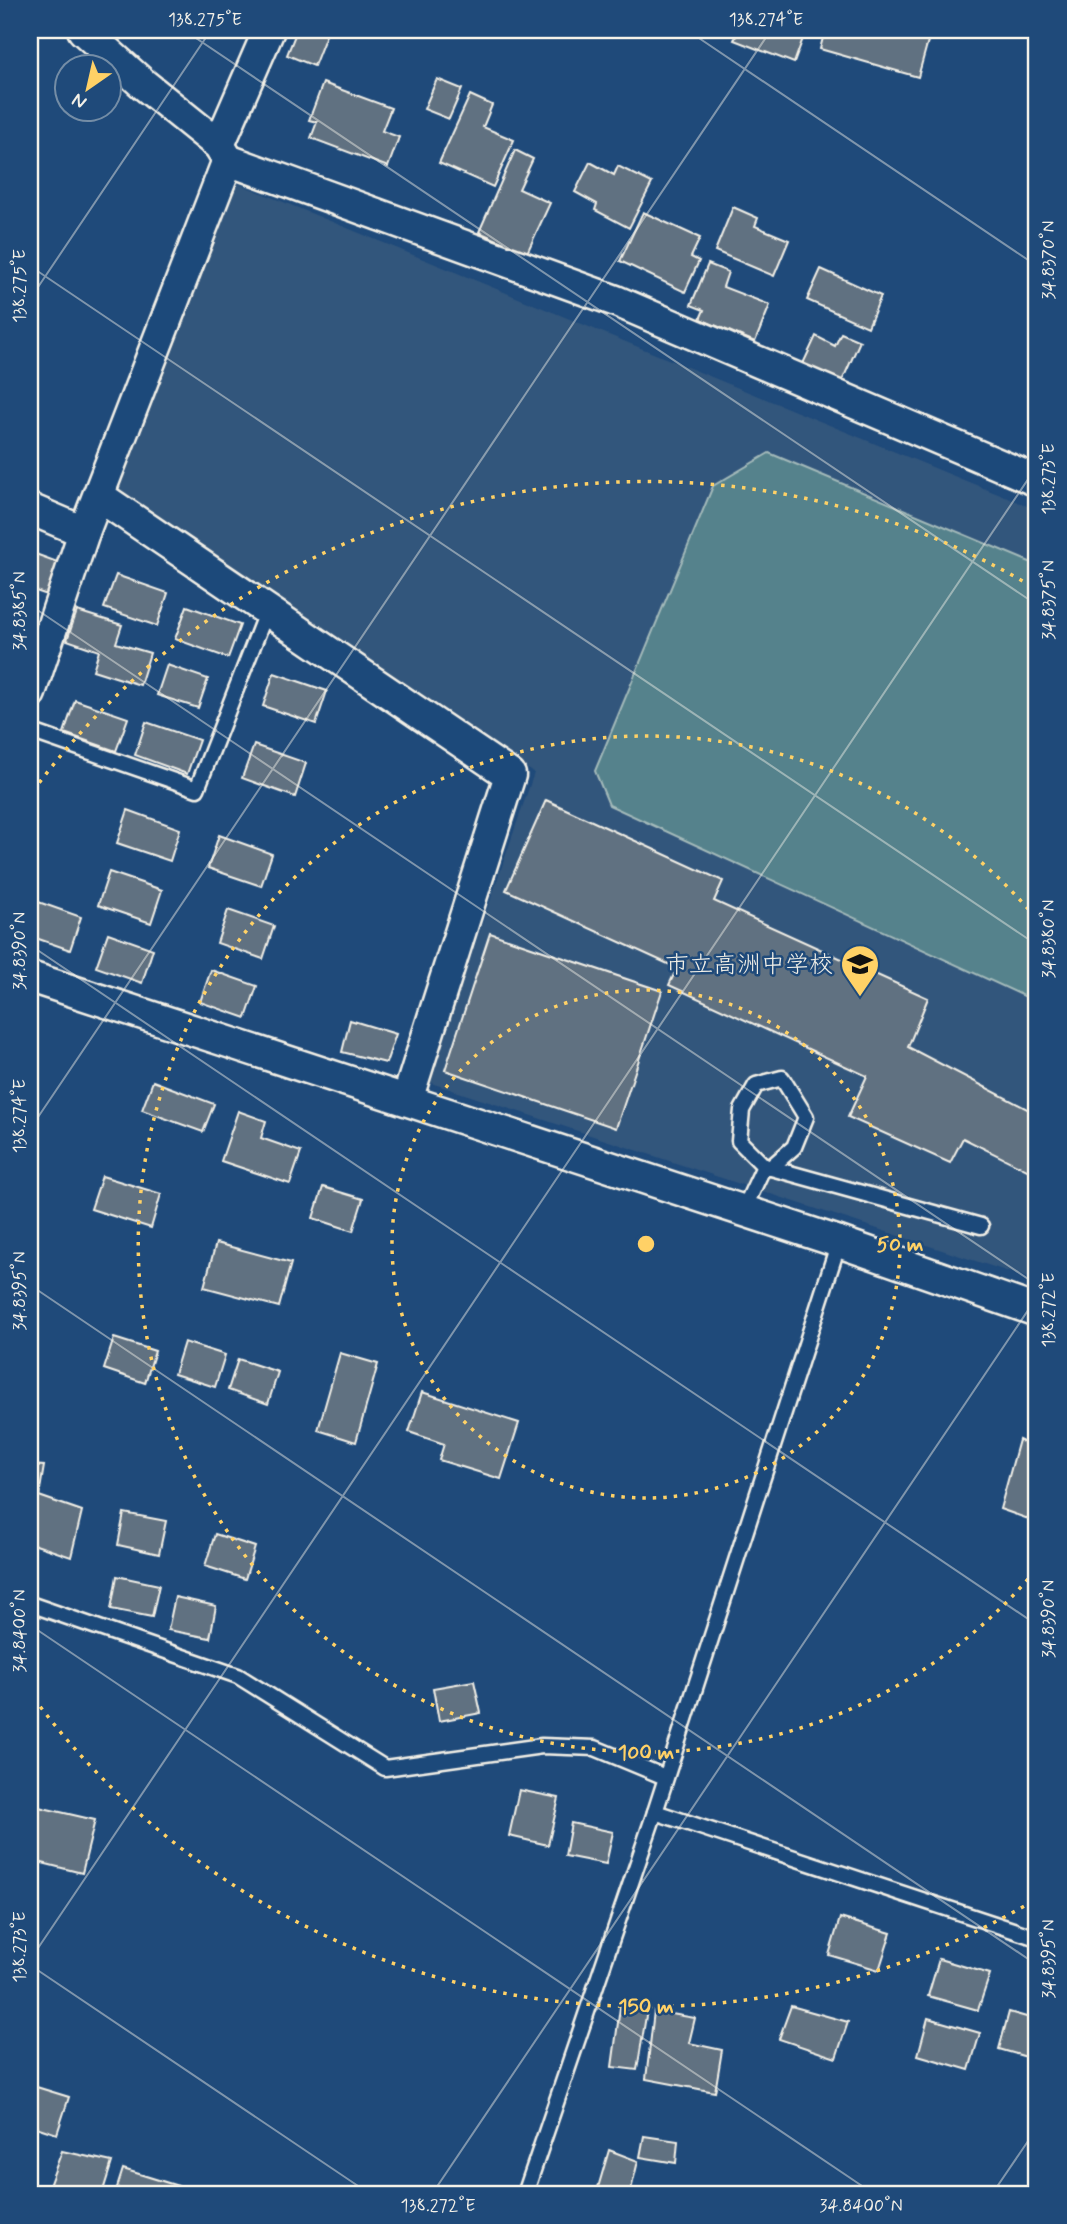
<svg xmlns="http://www.w3.org/2000/svg" width="1067" height="2224" viewBox="0 0 1067 2224" font-family="Mynerve,'Klee One',sans-serif">
<style>
.built{fill:#33567c}
.green{fill:#54828c;stroke:#a4baba;stroke-width:2}
.building{fill:#617181;stroke:#f4f1e8;stroke-width:2}
.lines{fill:none;stroke-linecap:round;stroke-linejoin:round}
.lane-casing{stroke:#f4f1e8;stroke-width:19}
.street-casing{stroke:#f4f1e8;stroke-width:35}
.lane{stroke:#1f4a7a;stroke-width:14}
.street{stroke:#1f4a7a;stroke-width:30}
.ticks{fill:none;stroke:#f4f1e8;stroke-width:2;stroke-opacity:0.45}
.ring{fill:none;stroke:#ffd166;stroke-width:3.5;stroke-dasharray:3.5 7}
.labels{text-anchor:middle;stroke-width:5;stroke-linejoin:round;paint-order:stroke}
.poi-label{font-size:24px;fill:#f4f1e8;stroke:#1f4a7a;text-anchor:end}
.centre{fill:#ffd166;stroke:#1f4a7a;stroke-width:3.5}
.ring-label{font-size:21px;text-anchor:middle;font-weight:bold;fill:#ffd166;stroke:#1f4a7a;stroke-width:5;stroke-linejoin:round;paint-order:stroke}
.neatline{fill:none;stroke:#f4f1e8;stroke-width:2.5}
.ticks-label{font-size:18px;text-anchor:middle;fill:#f4f1e8}
</style>
<rect width="100%" height="100%" fill="#1f4a7a"/>
<filter id="ink" filterUnits="userSpaceOnUse"><feTurbulence type="fractalNoise" baseFrequency=".0143" numOctaves="2"/><feDisplacementMap in="SourceGraphic" scale="14" xChannelSelector="R" yChannelSelector="G"/><feConvolveMatrix kernelMatrix="1 2 1 2 8 2 1 2 1" color-interpolation-filters="sRGB"/></filter>
<g filter="url(#ink)">
<!-- built -->
<polygon class="built" points="237,183 1037,510 1037,1281 428,1082 534,773 117,492"/>
<!-- green -->
<polygon class="green" points="769,453 1037,565 1037,1002 609,805 595,771 713,486"/>
<!-- building -->
<g class="building">
<polygon points="297,30 328,30 314,66 287,55"/>
<polygon points="739,30 806,30 794,63 734,40"/>
<polygon points="825,30 931,30 918,77 820,49"/>
<polygon points="437,79 462,89 449,119 424,109"/>
<polygon points="323,83 391,108 382,131 399,137 388,167 311,138 317,122 309,120"/>
<polygon points="470,95 492,105 483,127 514,140 493,187 439,163"/>
<polygon points="515,150 533,159 519,189 550,203 527,253 479,232"/>
<polygon points="590,162 614,175 618,166 652,183 629,228 595,210 597,204 575,192"/>
<polygon points="733,207 758,218 755,226 789,240 774,276 715,251"/>
<polygon points="643,212 700,238 691,257 699,261 685,292 620,261"/>
<polygon points="708,264 728,272 723,287 770,305 755,342 700,319 704,310 691,305"/>
<polygon points="821,269 881,296 868,327 807,300"/>
<polygon points="841,333 860,341 839,388 800,370 816,336 835,346"/>
<polygon points="30,552 63,564 53,597 30,589"/>
<polygon points="116,575 168,593 157,626 104,608"/>
<polygon points="187,606 240,625 228,658 175,639"/>
<polygon points="77,611 122,625 116,643 150,653 140,685 93,670 99,651 67,640"/>
<polygon points="30,627 37,630 30,651"/>
<polygon points="167,665 208,679 198,708 157,695"/>
<polygon points="274,673 327,691 316,724 263,706"/>
<polygon points="75,700 128,718 116,751 64,733"/>
<polygon points="146,722 199,740 187,774 135,755"/>
<polygon points="254,745 306,763 295,797 242,778"/>
<polygon points="546,800 723,881 714,901 928,998 908,1047 1037,1114 1037,1175 963,1138 950,1163 848,1117 867,1076 669,985 677,968 506,890"/>
<polygon points="128,810 180,829 170,861 117,843"/>
<polygon points="219,835 272,854 261,886 208,868"/>
<polygon points="109,872 162,890 151,923 98,905"/>
<polygon points="30,899 81,917 70,950 30,936"/>
<polygon points="228,910 274,926 263,959 217,943"/>
<polygon points="108,933 153,949 142,983 96,967"/>
<polygon points="490,933 662,991 616,1128 445,1070"/>
<polygon points="211,970 257,986 246,1018 200,1002"/>
<polygon points="350,1020 396,1034 386,1063 342,1052"/>
<polygon points="153,1081 214,1104 203,1132 142,1110"/>
<polygon points="238,1111 266,1121 261,1138 301,1152 290,1184 221,1161"/>
<polygon points="102,1176 161,1194 151,1228 91,1209"/>
<polygon points="323,1187 363,1199 353,1231 313,1218"/>
<polygon points="216,1243 291,1263 279,1307 204,1287"/>
<polygon points="114,1338 155,1351 145,1383 104,1369"/>
<polygon points="184,1342 225,1355 215,1387 174,1374"/>
<polygon points="340,1353 378,1364 356,1442 318,1430"/>
<polygon points="238,1359 278,1372 268,1404 228,1390"/>
<polygon points="422,1392 519,1423 501,1479 439,1460 444,1444 409,1432"/>
<polygon points="1019,1440 1037,1449 1037,1522 1000,1509"/>
<polygon points="30,1465 44,1466 39,1496 82,1511 71,1557 30,1543"/>
<polygon points="124,1513 166,1521 159,1554 118,1545"/>
<polygon points="215,1534 255,1547 245,1579 205,1566"/>
<polygon points="117,1576 159,1585 152,1617 111,1609"/>
<polygon points="175,1597 216,1606 210,1638 168,1630"/>
<polygon points="474,1681 481,1713 439,1721 433,1688"/>
<polygon points="519,1790 559,1798 548,1845 509,1836"/>
<polygon points="30,1805 95,1820 82,1873 30,1860"/>
<polygon points="571,1823 613,1832 606,1864 565,1856"/>
<polygon points="840,1918 891,1933 879,1970 829,1955"/>
<polygon points="939,1959 990,1974 978,2010 928,1996"/>
<polygon points="621,2000 648,2004 637,2070 612,2067"/>
<polygon points="791,2006 848,2022 836,2058 779,2039"/>
<polygon points="654,2011 695,2018 689,2043 722,2050 715,2092 646,2079"/>
<polygon points="1009,2012 1037,2020 1037,2060 999,2049"/>
<polygon points="928,2018 980,2033 969,2070 918,2055"/>
<polygon points="30,2085 69,2097 57,2134 30,2125"/>
<polygon points="644,2136 678,2141 676,2163 640,2157"/>
<polygon points="609,2150 638,2161 630,2194 608,2194 597,2191"/>
<polygon points="62,2151 112,2162 102,2194 90,2194 84,2192 83,2194 46,2194"/>
<polygon points="123,2169 178,2186 175,2194 115,2194"/>
<polygon points="545,2187 568,2194 543,2194"/>
</g>
<g class="lines">
<defs>
<g id="lane">
<polyline points="30,731 197,789 267,610"/>
<polyline points="764,1166 739,1141 742,1110 756,1085 782,1078 806,1117 794,1147 770,1168"/>
<polyline points="743,1211 764,1166 981,1226"/>
<polyline points="30,1604 238,1676 385,1768 542,1746 595,1748 665,1777"/>
<polyline points="655,1812 1037,1938"/>
<polyline points="525,2194 655,1812 839,1242"/>
</g>
<g id="street">
<polyline points="219,145 269,30"/>
<polyline points="228,160 616,301 1037,481"/>
<polyline points="99,496 510,775 407,1100"/>
<polyline points="30,509 84,532"/>
<polyline points="30,693 84,532 228,160 219,145 142,83 83,30"/>
<polyline points="30,977 839,1242 1037,1311"/>
</g>
</defs>
<!-- lane casing -->
<use href="#lane" class="lane-casing"/>
<!-- street casing -->
<use href="#street" class="street-casing"/>
<!-- lane -->
<use href="#lane" class="lane"/>
<!-- street -->
<use href="#street" class="street"/>
</g>
</g>
<!-- ticks -->
<path class="ticks" d="M184,30L1037,605M687,30L1037,266M30,266L1037,945M30,299L211,30M30,605L1037,1285M30,945L1037,1625M30,1129L771,30M30,1285L1037,1965M30,1625L874,2194M30,1960L1037,466M30,1965L370,2194M432,2194L1037,1297M992,2194L1037,2128"/>
<!-- distance rings -->
<g class="ring">
<circle cx="646" cy="1244" r="254"/>
<path d="M1035 1571A508 508 0 1 1 1035 917"/>
<path d="M1033 1901A762 762 0 0 1 33 1697M33 791A762 762 0 0 1 1033 587"/>
</g>
<!-- icons -->
<defs>
<symbol id="school-pin" viewBox="-11 -11 22 30"><path d="M0 17L-7.5 6A9.5 9.5 0 1 1 7.5 6Z" fill="#ffd166" stroke="#1f4a7a"/><path d="M0-5L7-2L0 1L-7-2ZM-4 1L0 2.5L4 1V4Q0 6-4 4Z" fill="#111"/></symbol>
</defs>
<g fill-rule="evenodd">
<use href="#school-pin" x="838" y="942" width="44" height="60"/>
</g>
<g class="labels">
<!-- poi labels -->
<g class="poi-label">
<text x="833" y="972">市立高洲中学校</text>
</g>
</g>
<circle cx="646" cy="1244" r="10" class="centre"/>
<g class="ring-label">
<text x="900" y="1251">50 m</text>
<text x="646" y="1759">100 m</text>
<text x="646" y="2013">150 m</text>
</g>
<!-- margin -->
<rect width="1067" height="2224" fill="none" stroke="#1f4a7a" stroke-width="77"/>
<!-- north arrow -->
<g transform="translate(88 88) rotate(214)"><circle r="33" fill="#1f4a7a" stroke="#748da6" stroke-width="2"/>
<path d="M0-5L12 26L0 18L-12 26Z" fill="#ffd166"/>
<text y="-10" font-size="19" font-weight="bold" text-anchor="middle" fill="#f4f1e8">N</text>
</g>
<rect x="38" y="38" width="990" height="2148" class="neatline"/>
<g class="ticks-label">
<text x="205" y="25">138.275°E</text>
<text x="766" y="25">138.274°E</text>
<text transform="translate(1048 260) rotate(-90)" y="6">34.8370°N</text>
<text transform="translate(19 286) rotate(-90)" y="6">138.275°E</text>
<text transform="translate(1048 479) rotate(-90)" y="6">138.273°E</text>
<text transform="translate(1048 600) rotate(-90)" y="6">34.8375°N</text>
<text transform="translate(19 611) rotate(-90)" y="6">34.8385°N</text>
<text transform="translate(1048 939) rotate(-90)" y="6">34.8380°N</text>
<text transform="translate(19 951) rotate(-90)" y="6">34.8390°N</text>
<text transform="translate(19 1116) rotate(-90)" y="6">138.274°E</text>
<text transform="translate(19 1291) rotate(-90)" y="6">34.8395°N</text>
<text transform="translate(1048 1310) rotate(-90)" y="6">138.272°E</text>
<text transform="translate(1048 1619) rotate(-90)" y="6">34.8390°N</text>
<text transform="translate(19 1631) rotate(-90)" y="6">34.8400°N</text>
<text transform="translate(19 1947) rotate(-90)" y="6">138.273°E</text>
<text transform="translate(1048 1959) rotate(-90)" y="6">34.8395°N</text>
<text x="438" y="2211">138.272°E</text>
<text x="861" y="2211">34.8400°N</text>
</g>
</svg>
